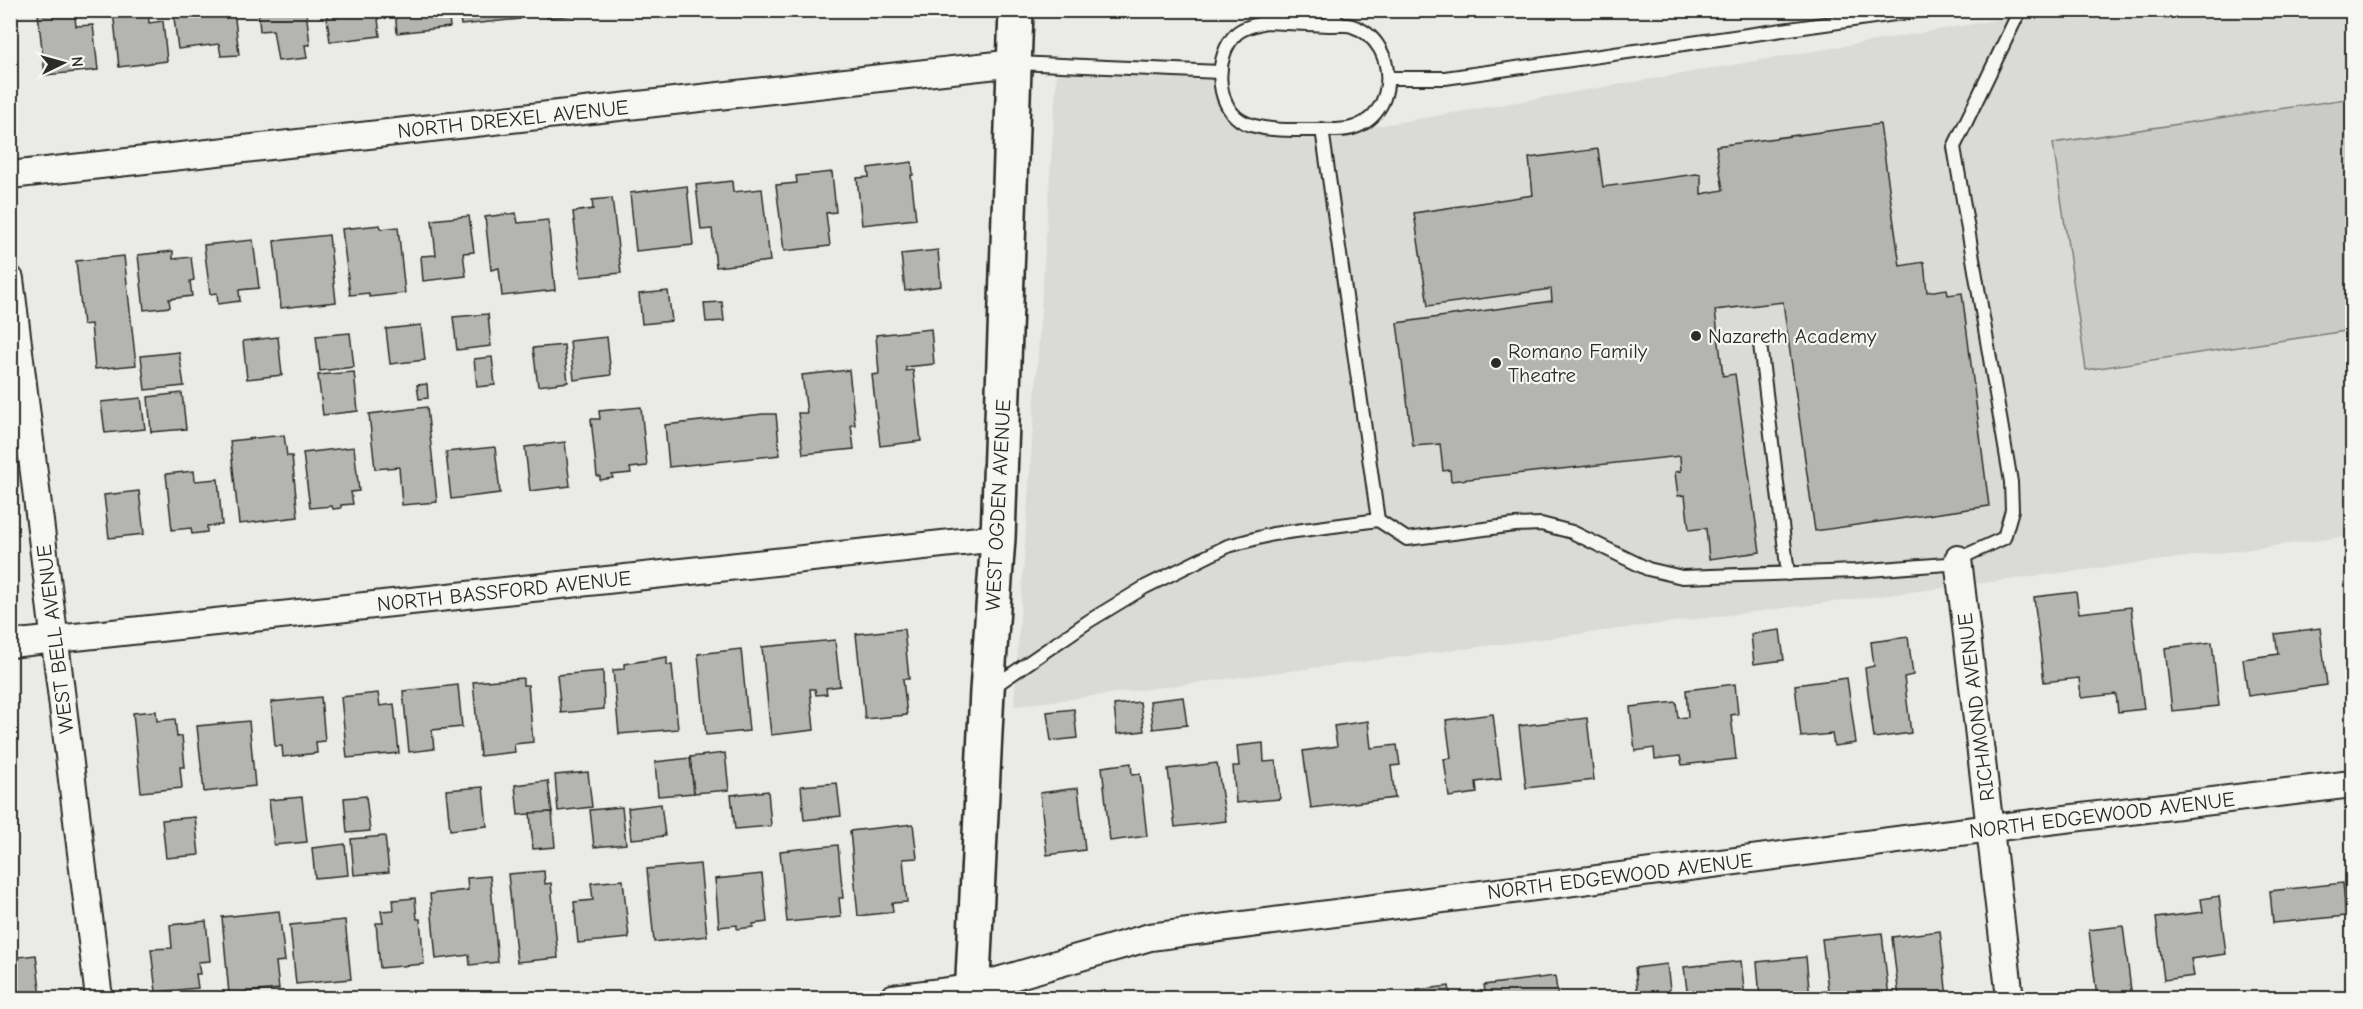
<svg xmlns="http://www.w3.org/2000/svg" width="2363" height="1009" viewBox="0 0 2363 1009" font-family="'Comic Neue',sans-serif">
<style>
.built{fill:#dadad6}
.green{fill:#cacac7;stroke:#7a7a79;stroke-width:1.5}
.building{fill:#b4b4b1;stroke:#2b2b2b;stroke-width:1.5}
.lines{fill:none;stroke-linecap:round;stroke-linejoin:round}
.lane-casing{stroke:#2b2b2b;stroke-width:16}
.street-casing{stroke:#2b2b2b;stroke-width:30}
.primary-casing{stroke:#2b2b2b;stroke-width:38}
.lane{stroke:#f6f6f2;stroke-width:12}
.street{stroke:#f6f6f2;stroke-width:26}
.primary{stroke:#f6f6f2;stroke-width:33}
.poi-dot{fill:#2b2b2b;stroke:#f6f6f2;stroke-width:2}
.labels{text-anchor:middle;stroke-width:4.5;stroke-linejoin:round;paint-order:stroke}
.street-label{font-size:21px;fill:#2b2b2b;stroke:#f6f6f2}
.poi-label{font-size:21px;fill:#2b2b2b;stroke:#f6f6f2;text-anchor:start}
</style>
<rect width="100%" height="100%" fill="#eaeae6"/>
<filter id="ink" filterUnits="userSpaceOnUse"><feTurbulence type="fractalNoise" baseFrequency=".0167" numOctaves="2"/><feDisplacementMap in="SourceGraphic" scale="12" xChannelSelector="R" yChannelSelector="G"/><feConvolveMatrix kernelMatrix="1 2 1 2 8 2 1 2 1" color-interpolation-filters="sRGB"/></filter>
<g filter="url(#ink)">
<!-- built -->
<polygon class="built" points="2049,11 2352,11 2352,536 1014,706 1057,73 1215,80 1217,99 1224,114 1237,127 1256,133 1351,136 1371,127"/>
<!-- green -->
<polygon class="green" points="2352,98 2352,330 2086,370 2053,143"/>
<!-- building -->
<g class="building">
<polygon points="74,10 76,26 93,25 98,70 45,75 38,14"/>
<polygon points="148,10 149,23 163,21 167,61 119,67 113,11"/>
<polygon points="173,10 234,10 239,55 221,56 219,44 178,49"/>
<polygon points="258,10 306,10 310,45 305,45 307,58 278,61 273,30 260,31"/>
<polygon points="326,10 377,10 380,36 330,42"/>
<polygon points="395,10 448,10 450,27 397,33"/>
<polygon points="459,10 519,10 520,19 461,25"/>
<polygon points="546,10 590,10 590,13 547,18"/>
<polygon points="1880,124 1900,266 1924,262 1927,292 1947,289 1948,295 1962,293 1989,506 1815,531 1783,302 1715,310 1723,376 1735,374 1760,552 1709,559 1706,528 1689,530 1685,495 1678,496 1675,472 1681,471 1680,456 1451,481 1450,470 1443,471 1440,444 1413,446 1397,323 1552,301 1551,289 1428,306 1414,213 1533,195 1529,158 1598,149 1603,187 1696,174 1701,175 1701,194 1723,190 1716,146"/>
<polygon points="912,162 913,175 911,175 916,219 862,225 857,178 869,177 868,168"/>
<polygon points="832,172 836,212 826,213 830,246 784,251 776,185 797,183 796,176"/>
<polygon points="732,181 733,192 762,189 770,261 716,267 712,229 701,230 696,185"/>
<polygon points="687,186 693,245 636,251 630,193"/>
<polygon points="612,198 621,273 581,277 573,212 593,209 592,200"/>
<polygon points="516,213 518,223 548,220 555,290 502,296 499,268 491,270 485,217"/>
<polygon points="469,216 474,252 463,253 466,276 423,281 421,256 436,255 432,220"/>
<polygon points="380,225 381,229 398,227 405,293 369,297 369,293 350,295 342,229"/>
<polygon points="329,235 336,302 281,308 274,241"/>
<polygon points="253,240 259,288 239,290 240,301 218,304 217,293 210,294 204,245"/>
<polygon points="938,250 941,286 905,291 901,254"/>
<polygon points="173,251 173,259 191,257 194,280 190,281 192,296 169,299 170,307 144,310 138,255"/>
<polygon points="124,256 136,365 95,369 91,324 83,325 76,261"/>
<polygon points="668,291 672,321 642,324 639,294"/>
<polygon points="722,302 724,321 706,322 704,303"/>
<polygon points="488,314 491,346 457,350 453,317"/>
<polygon points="421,325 425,360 390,364 386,329"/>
<polygon points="931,329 934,364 906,367 906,371 913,370 921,441 880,446 872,375 879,374 876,335"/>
<polygon points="350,333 354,367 320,371 316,336"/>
<polygon points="278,337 282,375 247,379 243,341"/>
<polygon points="607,337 611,375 574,380 570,341"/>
<polygon points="564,345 568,382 538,386 533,348"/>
<polygon points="179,352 184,386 145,390 141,356"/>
<polygon points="492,357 495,385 477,387 474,359"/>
<polygon points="849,370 855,425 851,425 854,449 803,454 798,413 807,413 802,375"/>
<polygon points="354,372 358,411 323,415 318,375"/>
<polygon points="427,384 428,398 419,399 417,385"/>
<polygon points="182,393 186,429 151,432 148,397"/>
<polygon points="141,398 145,429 105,433 101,402"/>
<polygon points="427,407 437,502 402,505 399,467 375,469 369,414"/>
<polygon points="641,407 647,466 630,468 631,473 612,475 613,478 600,480 600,476 597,476 591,419 600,419 599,411"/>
<polygon points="763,414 776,414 780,455 669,467 665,425"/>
<polygon points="284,435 287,456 292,456 298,517 239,524 230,441"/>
<polygon points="565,442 570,486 530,491 525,447"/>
<polygon points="354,447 359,491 351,492 353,504 341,505 341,508 333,509 332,506 310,508 303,453"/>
<polygon points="495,447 500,493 451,499 446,452"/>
<polygon points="194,471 195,481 218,479 222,525 207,526 207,532 192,534 191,528 172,530 166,474"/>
<polygon points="139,491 144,534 109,538 104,495"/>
<polygon points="2076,592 2079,613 2131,607 2144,709 2118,712 2116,694 2081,698 2079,678 2044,682 2034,597"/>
<polygon points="2349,614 2352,614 2352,643"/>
<polygon points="2320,628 2327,685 2248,696 2243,659 2278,654 2275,634"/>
<polygon points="904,629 909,679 903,679 907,715 865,719 856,634"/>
<polygon points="1780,630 1784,660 1754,664 1751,634"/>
<polygon points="1908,637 1913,675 1904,677 1911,733 1874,738 1865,668 1874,666 1871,642"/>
<polygon points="835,640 840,686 826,688 827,694 816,695 815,689 810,689 814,730 771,735 762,647"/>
<polygon points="2212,642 2219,706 2172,711 2165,648"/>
<polygon points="741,649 749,731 706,735 698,654"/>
<polygon points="667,657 667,665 672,665 678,729 619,734 613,670 624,669 624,664"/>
<polygon points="603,671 604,709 561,713 557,675"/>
<polygon points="523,678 523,685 528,685 533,742 514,744 515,752 480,756 473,682"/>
<polygon points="1847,678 1856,743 1834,746 1832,734 1801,737 1795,685"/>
<polygon points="1735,684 1738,714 1731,715 1736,759 1682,765 1680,756 1655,759 1654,748 1635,751 1630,707 1676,702 1678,718 1688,717 1686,690"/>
<polygon points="458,685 462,727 432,730 434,749 409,752 403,691"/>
<polygon points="378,693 380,706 394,704 399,753 347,758 341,697"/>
<polygon points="321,697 325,741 316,742 317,753 283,757 282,746 275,746 271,702"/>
<polygon points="1183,697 1187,725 1153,729 1150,701"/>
<polygon points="1140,702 1144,731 1117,734 1114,705"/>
<polygon points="1074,709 1077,738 1051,741 1047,712"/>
<polygon points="156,711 157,721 175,719 177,737 182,736 185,767 180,767 182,788 141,792 133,713"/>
<polygon points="1493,714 1501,779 1476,782 1477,793 1449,797 1444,759 1451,758 1446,720"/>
<polygon points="1587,718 1594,780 1526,788 1519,726"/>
<polygon points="249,721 255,786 204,792 197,726"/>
<polygon points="1368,721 1371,748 1397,745 1400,765 1391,766 1395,798 1311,808 1303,751 1337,746 1334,726"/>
<polygon points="1263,743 1264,762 1276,761 1280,799 1236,803 1233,766 1239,766 1237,746"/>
<polygon points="725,753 729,790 694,793 690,757"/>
<polygon points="690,758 694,793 658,796 655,762"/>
<polygon points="1131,763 1132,775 1140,774 1147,836 1110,841 1102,767"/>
<polygon points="1217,763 1226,821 1175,827 1168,769"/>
<polygon points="588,772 592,807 558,811 555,775"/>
<polygon points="548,781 552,812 518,815 515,785"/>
<polygon points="837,783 841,816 804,820 801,786"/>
<polygon points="483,787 487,826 450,830 446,790"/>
<polygon points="1078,788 1085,850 1047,855 1040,793"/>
<polygon points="768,791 771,826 735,829 731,795"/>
<polygon points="366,796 370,831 347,833 344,798"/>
<polygon points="302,797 307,842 274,845 269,800"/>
<polygon points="661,804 665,836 631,839 628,808"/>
<polygon points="622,807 626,844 594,847 590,810"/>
<polygon points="552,812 555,847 533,849 530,813"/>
<polygon points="195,817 199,855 166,858 162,820"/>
<polygon points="913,824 917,858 903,859 907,902 892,903 893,912 858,916 850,831"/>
<polygon points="385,836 389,872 354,875 351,839"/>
<polygon points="345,844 348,875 315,878 312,848"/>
<polygon points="838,845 843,898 839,898 841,917 787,922 780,851"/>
<polygon points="700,864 707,936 654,942 647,869"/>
<polygon points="544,871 545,884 551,883 558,958 517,962 508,874"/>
<polygon points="762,874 767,922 753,924 753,927 737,929 737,925 719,927 715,879"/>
<polygon points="490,876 498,962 470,965 469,955 436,959 430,894 468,890 467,878"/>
<polygon points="623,880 629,938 578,943 574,902 593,900 591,883"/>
<polygon points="2343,883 2346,916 2273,923 2270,891"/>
<polygon points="2219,896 2226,954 2191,959 2194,976 2164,980 2156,918 2203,912 2201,899"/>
<polygon points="415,898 417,919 420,919 424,964 380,968 376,923 383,923 381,911 394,910 393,900"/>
<polygon points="279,911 285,961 276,962 279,989 229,994 222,917"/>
<polygon points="345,920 351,979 296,984 290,925"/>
<polygon points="206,921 210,961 198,962 200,974 196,974 198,988 156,992 151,949 172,948 170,925"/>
<polygon points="2123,926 2132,998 2097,998 2089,930"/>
<polygon points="1940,931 1947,998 1899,998 1892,937"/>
<polygon points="1882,933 1889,998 1829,998 1822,939"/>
<polygon points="36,955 41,998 10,998 10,958"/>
<polygon points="1806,957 1810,998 1798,998 1798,992 1780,994 1781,998 1760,998 1757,962"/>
<polygon points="1741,961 1745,998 1688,998 1684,967"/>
<polygon points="1667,964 1671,998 1638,998 1635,968"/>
<polygon points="1555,976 1558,998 1486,998 1484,985"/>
<polygon points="1449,986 1451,998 1418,998 1417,990"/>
<polygon points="2300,992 2301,998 2273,998 2273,995"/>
<polygon points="2245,994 2245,998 2218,998 2217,997"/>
</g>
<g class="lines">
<defs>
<g id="lane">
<polyline points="1326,10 1341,25"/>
<path d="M1265,22C1286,23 1308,24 1329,25C1336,25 1345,24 1352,26C1403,42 1400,131 1335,130C1310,129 1261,134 1240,120C1215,103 1214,56 1236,34C1243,27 1255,25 1265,22Z"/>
<polyline points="1016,63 1220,72"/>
<polyline points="1388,78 1445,78 1923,10"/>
<polyline points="1760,344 1788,574"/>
<polyline points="1378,520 1407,539 1515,525 1541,524 1572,532 1648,569 1682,577 1856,571 1947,564 2004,538 2012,510 2011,482 1954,147 2020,10"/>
<polyline points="993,687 1089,621 1145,587 1228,546 1273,534 1378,520 1322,129"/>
</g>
<g id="street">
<polyline points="10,175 1015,63"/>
<polyline points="10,279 99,998"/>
<polyline points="1958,559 2010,998"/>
<polyline points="10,644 998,538"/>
<polyline points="893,998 973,988 1150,937 1951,833 2352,784"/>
</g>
<polyline id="primary" points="972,998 987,691 998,538 1016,10"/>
</defs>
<!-- lane casing -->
<use href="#lane" class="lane-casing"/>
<!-- street casing -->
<use href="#street" class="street-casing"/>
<!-- primary casing -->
<use href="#primary" class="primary-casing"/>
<!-- lane -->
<use href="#lane" class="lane"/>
<!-- street -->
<use href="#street" class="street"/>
<!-- primary -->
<use href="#primary" class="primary"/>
</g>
</g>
<!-- markers -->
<g class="poi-dot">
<circle cx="1696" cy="336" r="6"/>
<circle cx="1496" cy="363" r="6"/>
</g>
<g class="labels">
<!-- street labels -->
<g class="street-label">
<text transform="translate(513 119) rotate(-6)" y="7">NORTH DREXEL AVENUE</text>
<text transform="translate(998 505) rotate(-87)" y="7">WEST OGDEN AVENUE</text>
<text transform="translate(504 591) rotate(-6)" y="7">NORTH BASSFORD AVENUE</text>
<text transform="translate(55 639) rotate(-97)" y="7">WEST BELL AVENUE</text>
<text transform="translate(1976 707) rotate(-97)" y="7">RICHMOND AVENUE</text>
<text transform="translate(2102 815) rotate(-7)" y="7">NORTH EDGEWOOD AVENUE</text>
<text transform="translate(1620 876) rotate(-7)" y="7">NORTH EDGEWOOD AVENUE</text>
</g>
<!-- poi labels -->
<g class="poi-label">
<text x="1708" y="343">Nazareth Academy</text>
<text x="1508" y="358">Romano Family<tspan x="1508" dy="24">Theatre</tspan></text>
</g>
</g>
<!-- margin -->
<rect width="2363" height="1009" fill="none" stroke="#f6f6f2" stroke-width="36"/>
<rect x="18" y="18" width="2327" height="973" fill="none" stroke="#2b2b2b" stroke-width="2" filter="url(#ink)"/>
<!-- north arrow -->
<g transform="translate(63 63) rotate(85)" stroke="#f6f6f2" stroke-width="4.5" paint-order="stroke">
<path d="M0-4.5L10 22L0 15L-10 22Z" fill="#2b2b2b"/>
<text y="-9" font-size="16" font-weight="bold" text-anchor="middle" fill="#2b2b2b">N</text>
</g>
</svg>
